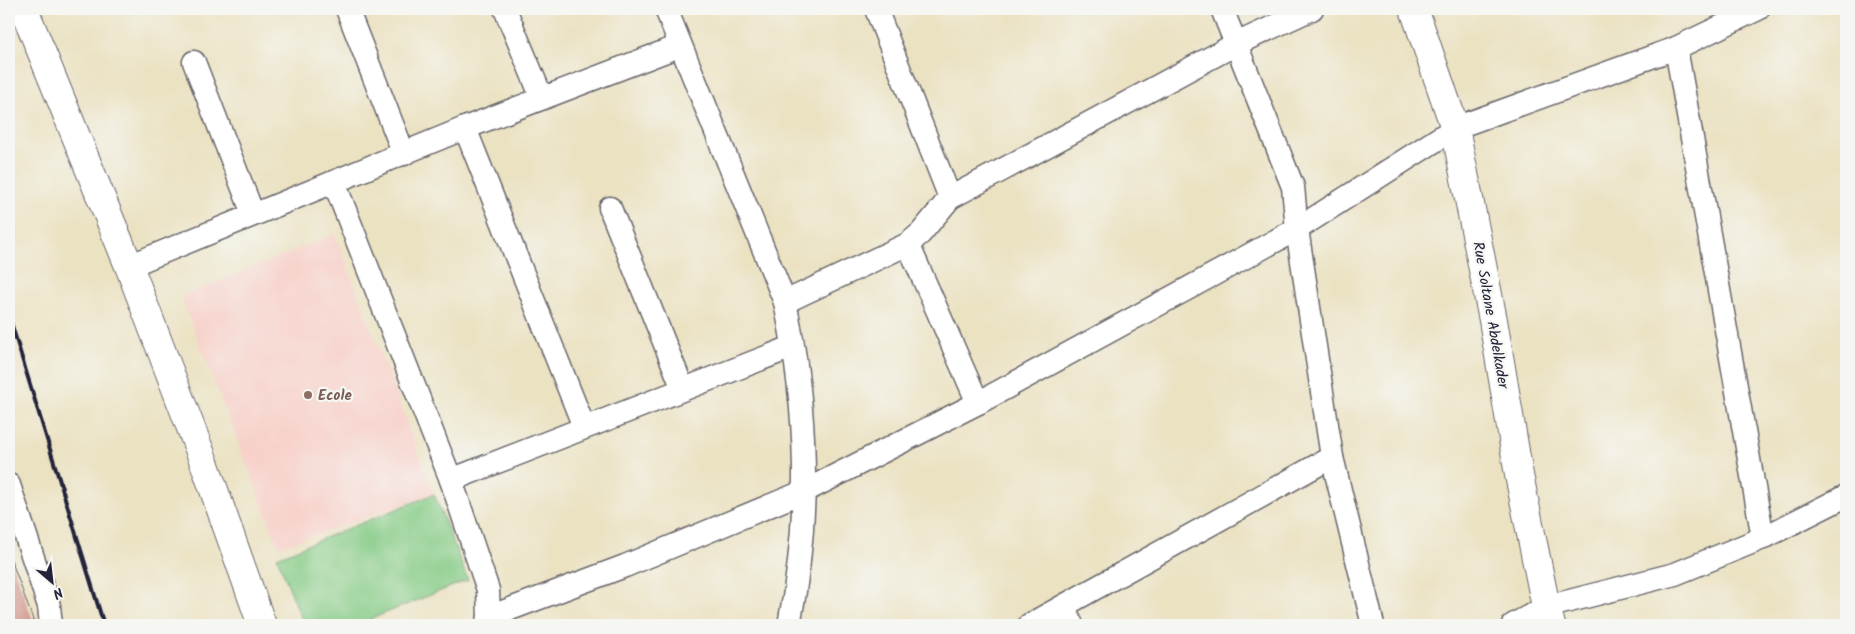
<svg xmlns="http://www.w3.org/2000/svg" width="1855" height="634" viewBox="0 0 1855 634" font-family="Kalam,sans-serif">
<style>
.built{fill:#f7d0c9}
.green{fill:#84ca84;stroke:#537660}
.building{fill:#cf978d}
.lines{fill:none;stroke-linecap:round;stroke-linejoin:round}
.street-casing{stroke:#68656a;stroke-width:25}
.secondary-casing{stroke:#68656a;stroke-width:30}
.street{stroke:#fff;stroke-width:22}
.secondary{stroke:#fff;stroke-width:28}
.rail{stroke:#22223b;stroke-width:4}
.education-dot{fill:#8d6e63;stroke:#f6f6f2;stroke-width:2}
.labels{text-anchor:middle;stroke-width:4.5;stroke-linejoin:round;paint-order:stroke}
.street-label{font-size:15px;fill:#22223b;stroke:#f6f6f2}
.education-label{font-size:15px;font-weight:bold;fill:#785e54;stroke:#f6f6f2;text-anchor:start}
</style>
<rect width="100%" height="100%" fill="#f6f6f2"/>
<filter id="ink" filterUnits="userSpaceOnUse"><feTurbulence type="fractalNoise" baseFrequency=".02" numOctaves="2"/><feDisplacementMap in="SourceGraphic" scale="10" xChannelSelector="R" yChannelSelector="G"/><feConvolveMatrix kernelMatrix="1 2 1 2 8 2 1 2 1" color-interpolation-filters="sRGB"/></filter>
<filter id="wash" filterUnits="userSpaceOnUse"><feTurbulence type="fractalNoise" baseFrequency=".0096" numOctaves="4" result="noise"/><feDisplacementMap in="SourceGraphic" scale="20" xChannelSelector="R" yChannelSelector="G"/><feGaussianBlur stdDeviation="1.12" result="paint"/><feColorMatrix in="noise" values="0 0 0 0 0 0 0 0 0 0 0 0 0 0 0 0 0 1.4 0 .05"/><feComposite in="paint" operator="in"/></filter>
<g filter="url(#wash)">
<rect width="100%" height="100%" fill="#ebe2c2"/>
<!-- built -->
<polygon class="built" points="335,234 434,494 279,547 181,297"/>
<!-- green -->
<polygon class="green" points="434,494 468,580 356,625 304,625 277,557"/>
<g id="blocks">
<!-- building -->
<polygon class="building" points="9,554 35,625 9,625"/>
</g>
</g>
<g filter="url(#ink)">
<use href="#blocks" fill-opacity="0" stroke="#68656a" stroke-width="1"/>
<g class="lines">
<defs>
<g id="street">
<polyline points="347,9 404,154"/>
<polyline points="505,9 542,98"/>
<path d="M666,9L785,302C808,412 811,515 789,625"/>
<polyline points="876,9 950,198"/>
<polyline points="1222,9 1293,187 1297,229 1332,457 1373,625"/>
<polyline points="1676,48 1763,538"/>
<polyline points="194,62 253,214"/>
<polyline points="465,128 584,427"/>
<polyline points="334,182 451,480 488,590 489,617 487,625"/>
<polyline points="610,208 683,389"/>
<polyline points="908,244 978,403"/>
<polyline points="129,266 465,128 679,46"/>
<polyline points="785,302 908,244 921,233 950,198 1236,44 1312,9"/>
<polyline points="451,480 792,347"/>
<polyline points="9,485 49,606 51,625"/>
<polyline points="1064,606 1072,625"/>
<polyline points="489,617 625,566 805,491 978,403 1297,229 1455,128 1676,48 1758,9"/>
<polyline points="1029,625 1332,457"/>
<polyline points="1513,625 1546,607 1675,574 1763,538 1846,496"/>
</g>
<g id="secondary">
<polyline points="24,9 129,266 204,462 262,625"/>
<polyline points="1414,9 1455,128 1493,320 1519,475 1546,607 1551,625"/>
</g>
</defs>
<!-- street casing -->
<use href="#street" class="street-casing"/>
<!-- secondary casing -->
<use href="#secondary" class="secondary-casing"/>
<!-- street -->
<use href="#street" class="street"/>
<!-- secondary -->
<use href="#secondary" class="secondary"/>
<!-- rail -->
<polyline class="rail" points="9,316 104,625"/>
</g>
</g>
<!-- markers -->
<circle class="education-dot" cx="308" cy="395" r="5"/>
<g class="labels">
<!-- street labels -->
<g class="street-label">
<text transform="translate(1491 315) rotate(80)" y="5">Rue Soltane Abdelkader</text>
</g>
<!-- education labels -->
<g class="education-label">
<text x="318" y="400">Ecole</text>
</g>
</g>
<!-- margin -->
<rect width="1855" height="634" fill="none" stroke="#f6f6f2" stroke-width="30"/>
<!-- north arrow -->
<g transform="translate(52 582) rotate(152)" stroke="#f6f6f2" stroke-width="4" paint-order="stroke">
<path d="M0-4L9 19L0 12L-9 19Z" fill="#22223b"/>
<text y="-8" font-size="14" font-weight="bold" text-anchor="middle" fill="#22223b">N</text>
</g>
</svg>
